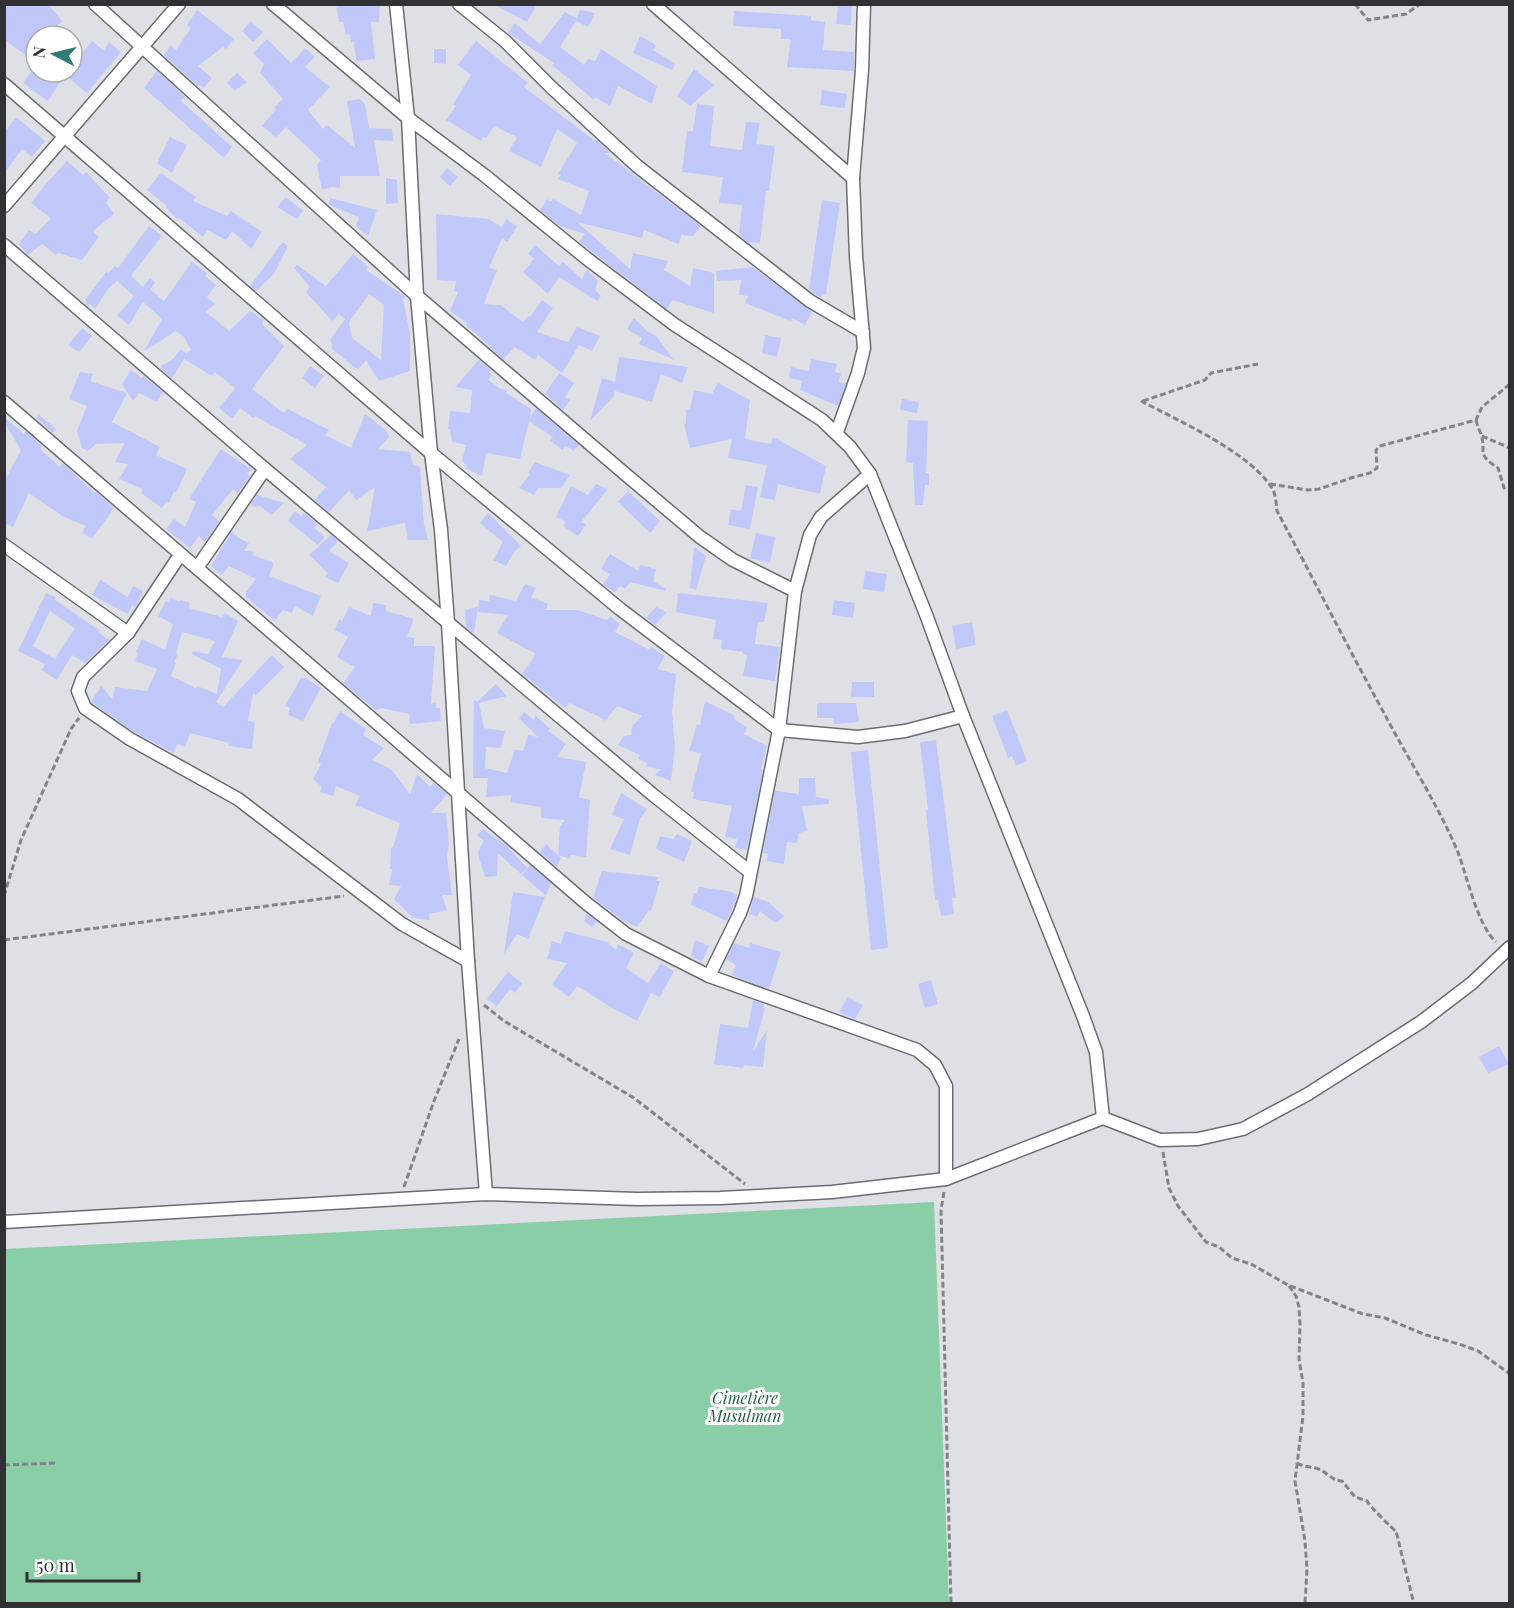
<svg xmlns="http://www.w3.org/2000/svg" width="1514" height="1608" viewBox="0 0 1514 1608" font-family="'Playfair Display',serif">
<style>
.green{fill:#89cea6}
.building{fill:#c0c8f9;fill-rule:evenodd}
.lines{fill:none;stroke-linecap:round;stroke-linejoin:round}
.street-casing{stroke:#6b6c71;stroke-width:15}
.path{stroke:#848488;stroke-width:3;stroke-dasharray:6 3;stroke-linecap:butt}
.street{stroke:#fff;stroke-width:12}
.labels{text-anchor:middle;stroke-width:6;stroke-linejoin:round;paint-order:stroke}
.park-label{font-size:16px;font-style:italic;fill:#1b5e3d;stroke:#fff}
</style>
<rect width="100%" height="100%" fill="#dfe0e5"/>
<!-- green -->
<polygon class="green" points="934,1202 949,1603 5,1603 5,1249"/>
<!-- building -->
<g class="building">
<polygon points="4,4 48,4 62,21 52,31 50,29 44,36 36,36 36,62 4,40"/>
<polygon points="336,4 380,4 379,22 371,22 375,59 356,61 354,42 351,42 350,34 346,35 343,22 339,22"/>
<polygon points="493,4 537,4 527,22"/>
<polygon points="838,4 852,4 851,25 836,24"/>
<polygon points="197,10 234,39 226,49 223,47 198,66 212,78 204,88 200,85 198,86 164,55 171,45 176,50 191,28 187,25"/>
<polygon points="580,10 595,13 588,27 576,21 560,47 584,65 588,59 595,61 601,49 657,86 652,104 618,86 610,106 595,97 594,100 552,65 554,63 508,33 515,23 540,44 565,12 577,18"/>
<polygon points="734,11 811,16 811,20 825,22 823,50 854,52 854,71 787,67 791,39 781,39 781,29 733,26"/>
<polygon points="251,21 263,32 253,42 242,31"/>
<polygon points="640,36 656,45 653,50 675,64 672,70 633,53"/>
<polygon points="267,39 291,63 305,48 315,57 305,67 330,87 308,110 323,129 327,125 355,148 347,101 360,99 365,104 369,128 392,129 393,141 374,140 380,176 340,176 340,188 332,187 322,190 317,165 321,160 286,127 276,137 262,126 276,109 274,108 283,99 260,73 264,64 253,53"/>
<polygon points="92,41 104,51 109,42 121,52 87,93 65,75 67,72 72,72 72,66"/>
<polygon points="476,41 528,83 524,87 595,141 597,140 611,153 605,153 701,226 693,236 681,235 679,244 644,230 642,238 577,222 630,269 633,253 668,261 664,270 690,286 693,268 714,273 714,313 672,300 667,309 579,242 585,234 560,226 540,210 547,199 551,202 553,199 581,215 589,191 558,179 561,175 558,174 577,143 557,129 541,167 509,151 517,137 494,126 486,138 483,137 481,141 446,120 456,106 453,104 471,75 458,65"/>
<polygon points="434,49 446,49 446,64 434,63"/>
<polygon points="694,69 714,85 690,106 677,96"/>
<polygon points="157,71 185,97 180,100 232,147 224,158 144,88"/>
<polygon points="31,72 49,72 61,81 48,101 23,83"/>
<polygon points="237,73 247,82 235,91 227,83"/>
<polygon points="822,90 847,94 845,108 820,105"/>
<polygon points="697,104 714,106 710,146 742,150 746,122 760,123 756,144 775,146 769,191 766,191 760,243 747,242 739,235 742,205 719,203 723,177 682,172 687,131 693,131"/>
<polygon points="16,117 45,141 32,157 22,149 4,174 4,133"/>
<polygon points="170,137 187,145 172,173 157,163"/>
<polygon points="67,161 83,175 86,172 110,198 106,202 114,214 93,231 99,237 82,260 58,253 56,255 42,244 28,255 19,244 29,230 36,234 51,218 31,203 44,186"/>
<polygon points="447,168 458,177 450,186 440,177"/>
<polygon points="161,173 196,197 193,201 227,216 231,211 262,232 251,249 232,231 226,240 207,230 203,237 179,218 178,220 166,208 167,206 147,190"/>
<polygon points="386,178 397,180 398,203 386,204"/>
<polygon points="286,197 303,211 297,219 277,207"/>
<polygon points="330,198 377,210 368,236 356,226 359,217 329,205"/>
<polygon points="822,200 840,203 826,294 823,294 821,298 809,289"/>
<polygon points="436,214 489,219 501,227 507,219 517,227 507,242 502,238 489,268 497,270 484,304 501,305 523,322 528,316 530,317 542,300 553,308 537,332 568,342 577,327 600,336 592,351 579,345 562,373 538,355 535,360 515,347 503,359 489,347 491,347 466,325 467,323 450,311 458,292 454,291 456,281 437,280"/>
<polygon points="149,226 162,236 131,276 143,287 150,278 155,282 149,292 151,290 164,301 192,262 207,273 205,276 216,285 207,297 215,304 206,312 229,331 250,311 264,320 262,324 284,346 252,389 284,413 288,409 329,430 325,435 351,448 365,414 387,431 389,437 378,449 410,452 413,465 420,467 424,525 428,540 408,540 405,523 367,531 375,487 356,500 349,490 329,512 315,500 326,487 290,459 307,445 255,416 253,418 240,408 232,419 219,408 235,388 215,372 212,376 184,359 172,378 163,371 160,366 172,360 181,349 186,353 191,350 184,337 176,331 144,351 162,319 143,302 129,325 117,316 134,296 117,281 108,289 95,309 90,304 88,306 86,304 87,302 85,300 106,272 108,273 115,266 118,268"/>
<polygon points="283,242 288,246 274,274 256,291 250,286"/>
<polygon points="535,245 559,266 563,262 582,279 587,270 598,281 595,290 601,296 597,301 559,277 548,294 523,272 534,259 528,254"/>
<path d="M353,254L368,267L366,270L405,296L403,300L410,333V371L379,381L366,360L358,370L331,348L333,345L330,340L345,319L339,314L332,321L306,292L310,287L294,268L297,265L326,286ZM369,294L384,305L381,360L352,338L349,322Z"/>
<polygon points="753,267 812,312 804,327 803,324 792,318 791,321 745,303 748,296 739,295 741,280 717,281 716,271"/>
<polygon points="634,318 647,331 656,336 674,360 639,344 642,338 627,329"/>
<polygon points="82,328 92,336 79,352 68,345"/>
<polygon points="765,335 781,338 777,357 762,353"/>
<polygon points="619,357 688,367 682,383 661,374 652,402 615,391 614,396 590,421 602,378 615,382"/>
<polygon points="811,359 837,364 835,372 841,373 839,382 846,383 838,406 800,390 802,381 789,378 791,367 809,371"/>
<polygon points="479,360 491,370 489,372 492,375 488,380 501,389 507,390 506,393 531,409 530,418 536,408 579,445 574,451 566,446 562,450 550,440 553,437 529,421 520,459 486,453 482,476 465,468 467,466 462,461 466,445 452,442 450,429 448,429 450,411 470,413 472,390 455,387"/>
<polygon points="310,366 324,376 315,388 302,378"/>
<polygon points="131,370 142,378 143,376 163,392 157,402 139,393 133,401 122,384"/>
<polygon points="80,372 93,374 90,381 127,393 112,422 160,447 156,455 187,469 176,493 174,491 169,503 167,501 162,508 141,493 143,489 119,479 128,464 115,462 125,443 96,444 88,451 82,448 77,431 87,406 69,399"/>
<polygon points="559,373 574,383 565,397 570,400 563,410 545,394"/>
<polygon points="718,383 750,400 745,439 771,444 773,437 826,466 820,494 778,484 775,500 760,497 767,465 728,458 732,439 690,448 684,424 686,423 686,410 690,409 694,390 712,394"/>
<polygon points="902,399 919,402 917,413 900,410"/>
<polygon points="39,415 56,429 53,433 36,418"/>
<polygon points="4,417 24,434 26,431 42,446 40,449 60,467 63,463 94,493 95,491 114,508 92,539 82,533 86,526 64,517 29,493 13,527 4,523 4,482 21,450 4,422"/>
<polygon points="908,420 928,421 926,473 929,473 929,485 925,485 923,505 915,505 913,463 906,462"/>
<polygon points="221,449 252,470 247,473 250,476 238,493 233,489 212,515 219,521 205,542 199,536 190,548 166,529 174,519 185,527 196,502 189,499"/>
<polygon points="535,462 570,475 561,488 538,488 534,495 519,488 530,474 528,473"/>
<polygon points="596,484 608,489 581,522 586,524 578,536 563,526 566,522 556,517 571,486 588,495"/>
<polygon points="746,485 758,487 750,529 728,525 731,509 741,511"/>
<polygon points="628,491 660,521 650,533 618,502"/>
<polygon points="257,495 258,495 284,503 271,515 260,506 254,507 251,504"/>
<polygon points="295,511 301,516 304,513 318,524 314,528 325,537 318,545 288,521"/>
<polygon points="488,513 521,546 514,552 506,566 493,560 503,542 480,523"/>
<polygon points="232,531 237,537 249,543 244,551 254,552 253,555 274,563 269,576 321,596 313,616 295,606 292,613 283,610 275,621 246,597 246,592 256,579 229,566 222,575 211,566"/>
<polygon points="756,533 775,537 770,563 750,558"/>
<polygon points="331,535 338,541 329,551 349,563 338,583 325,577 328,573 309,555"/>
<polygon points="694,547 706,556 696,590 690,588"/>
<polygon points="610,554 639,571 640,565 656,569 653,581 666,589 665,591 630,582 625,589 620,586 615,592 605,586 603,585 610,574 601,569"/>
<polygon points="865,571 887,574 884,592 863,589"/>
<polygon points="100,580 128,597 133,586 143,591 135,607 132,605 128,614 92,595"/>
<polygon points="525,584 536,588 531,597 548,604 546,610 578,610 607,620 610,616 620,624 615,632 650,650 651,647 665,656 657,669 676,674 672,712 675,747 671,781 655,775 661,769 646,767 647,763 638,759 640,755 618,745 624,736 631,735 632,726 642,716 617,706 605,721 598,716 569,703 565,708 522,674 536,654 497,633 508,615 478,612 479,600 489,601 490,595 516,601"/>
<path d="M46,593L56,597L55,600L99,630L98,632L109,640L85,663L72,655L57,680L42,670L45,664L18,651ZM50,611L75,628L55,659L33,646Z"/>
<polygon points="678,593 768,603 764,622 758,622 755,644 780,647 775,681 743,676 747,655 743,654 743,652 721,649 722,640 713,639 716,620 676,612"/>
<path d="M171,597L179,602L180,600L190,603L189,608L222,617L225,613L238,621L222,657L243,660L216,702L223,707L272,655L284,667L256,695L253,693L248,721L255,722L252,749L228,746L229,743L190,733L185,747L177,744L174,753L134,732L91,702L101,686L112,699L115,687L147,691L157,669L135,661L138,653L136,652L142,639L165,650L173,624L158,616L166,601L168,602ZM182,632L215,641L208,654L193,651L192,654L221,669L217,694L197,686L196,688L171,676L176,663L174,662L178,654L176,653Z"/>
<polygon points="834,600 855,603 853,618 832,615"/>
<polygon points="373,603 386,605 386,611 414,619 407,637 414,638 414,646 435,646 431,704 436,703 436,708 440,708 441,721 410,724 409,714 382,708 376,710 343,683 355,667 337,657 348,637 335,630 339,619 342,621 349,607 371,616"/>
<polygon points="478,607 474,633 466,627 465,610"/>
<polygon points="656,607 667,612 655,625 646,618"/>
<polygon points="972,622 976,645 956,649 952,626"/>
<polygon points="301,678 306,678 321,688 303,721 288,715 290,708 285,706"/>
<polygon points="852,682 874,682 874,697 851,697"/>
<polygon points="496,684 507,696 479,703 484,728 505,731 501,748 486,747 485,768 507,773 515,749 523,751 528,735 538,737 519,718 524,712 534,720 535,715 550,729 548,731 566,744 557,757 586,762 579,797 590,800 586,857 571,855 570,859 558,855 560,826 565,820 541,818 541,807 510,802 512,795 486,797 488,778 473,778 474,700 478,701"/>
<polygon points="705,701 735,716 734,719 747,727 744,734 767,746 761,769 763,770 747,850 735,848 737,839 725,837 732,806 693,799 694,792 691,792 701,753 689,751 697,724 700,725"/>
<polygon points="817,703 856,703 859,722 834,724 834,718 817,718"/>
<polygon points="1007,710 1027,761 1016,766 1012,756 1008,758 992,716"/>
<polygon points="340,711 366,729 363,735 384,748 372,760 391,769 410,794 417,774 430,787 434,783 447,794 431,813 446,813 449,843 447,857 452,895 442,895 447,910 429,914 430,920 413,918 394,899 401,886 389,885 392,869 390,869 391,848 393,847 400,823 355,805 360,796 336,786 333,796 320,792 322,787 313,779 321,764 318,762 332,723 333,724"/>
<polygon points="936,740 956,898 952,898 954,914 941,916 938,900 935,900 926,810 928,810 920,742"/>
<polygon points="868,750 888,948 871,950 851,752"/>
<polygon points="799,778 815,778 816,797 829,799 829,804 802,806 807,831 799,833 797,843 787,842 784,864 767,861 768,854 763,853 775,791 799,794"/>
<polygon points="621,793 647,809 640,819 630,855 610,849 624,819 612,815"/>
<polygon points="483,829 507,846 527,868 521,874 498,853 497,876 485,877 479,858 478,851 484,841 477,836"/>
<polygon points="677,834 692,841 684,862 656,849 660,836 673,839"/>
<polygon points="546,844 561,858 557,867 540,852"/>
<polygon points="530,865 551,883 546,896 522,875"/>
<polygon points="602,871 658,877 657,881 660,881 651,911 649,910 637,927 624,921 593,898"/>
<polygon points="699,887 728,891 738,895 727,921 691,905 694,893 697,893"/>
<polygon points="513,892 545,897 528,939 517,934 504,954"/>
<polygon points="754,897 768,902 784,916 778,922 774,922 760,911 757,917 749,914"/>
<polygon points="587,914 597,922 592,927 584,921"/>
<polygon points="565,931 607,942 616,950 618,945 624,947 634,953 626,968 648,983 661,963 674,971 660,997 651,993 637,1021 609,1006 577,986 569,997 552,985 567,963 547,959 552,941 561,944"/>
<polygon points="695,940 709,946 702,962 691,956"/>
<polygon points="734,943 749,948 750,943 781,952 769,989 732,975 736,965 726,959"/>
<polygon points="508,972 522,983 515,993 510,989 497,1006 487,999"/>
<polygon points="931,980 938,1004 925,1008 918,984"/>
<polygon points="848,997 863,1005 855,1019 839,1012"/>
<polygon points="753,1000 764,1004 763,1008 765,1008 753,1051 767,1030 763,1067 744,1065 743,1068 714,1064 720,1024 748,1028"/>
<polygon points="1499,1046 1509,1064 1488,1073 1479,1057"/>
</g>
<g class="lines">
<defs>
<g id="street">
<polyline points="95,4 417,296 624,473 700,537 733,560 795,591"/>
<polyline points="273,4 408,118 484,175 586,258 675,325 822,420 850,447 870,474 927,617 963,716 1083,1016 1096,1052 1103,1118"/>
<polyline points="396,4 408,118 417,296 431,453 441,530 448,623 468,961 486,1194"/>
<polyline points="459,4 505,41 552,88 637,166 810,301 863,332"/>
<polyline points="653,4 853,178"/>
<polyline points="4,84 431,453 620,609 779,730 858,737 905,731 963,716"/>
<polyline points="4,206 179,4"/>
<polyline points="4,245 265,469 652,794 750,872"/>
<polyline points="4,402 586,903 626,934 709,976 917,1050 935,1065 946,1086 946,1179"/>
<polyline points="837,432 858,373 864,348 856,256 853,178 862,70 864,4"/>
<polyline points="4,545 128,633"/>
<polyline points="180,555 128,633 83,677 78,691 85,708 130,739 238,799 402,924 468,961"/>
<polyline points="197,568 265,469"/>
<polyline points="709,976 740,913 746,896 779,730 795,591 810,535 821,517 870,474"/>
<polyline points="4,1222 486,1194 637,1199 720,1198 832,1192 946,1179 1103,1118 1160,1140 1198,1139 1243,1129 1308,1094 1421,1022 1472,983 1510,947"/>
</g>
</defs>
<!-- street casing -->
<use href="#street" class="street-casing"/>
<!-- path -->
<g class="path">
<polyline points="1355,4 1368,20 1406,14 1420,4"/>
<path d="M1141,401C1179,421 1249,452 1272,488C1276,494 1276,504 1277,511C1313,578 1347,646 1384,713C1408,759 1437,803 1457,850C1467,875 1477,925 1496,942"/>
<polyline points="1143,401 1205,380 1211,373 1258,364"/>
<path d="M1476,420C1477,425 1479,429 1481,434C1487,453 1475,453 1498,468L1505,491"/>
<polyline points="1482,436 1510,448"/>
<polyline points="1270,484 1308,490 1319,489 1354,477 1370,473 1377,468 1376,450 1380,446 1476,420 1482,407 1510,384"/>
<polyline points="4,896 21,840 71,729 79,718"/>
<polyline points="4,940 344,896"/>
<polyline points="484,1005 504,1021 634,1098 745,1184"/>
<polyline points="1163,1152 1169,1188 1178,1206 1206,1242 1219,1247 1232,1258 1251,1264 1288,1285 1363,1314 1385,1318 1426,1335 1459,1344 1478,1351 1510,1374"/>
<polyline points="404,1187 434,1101 459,1039"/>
<polyline points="944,1192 941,1210 951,1604"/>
<polyline points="1289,1286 1296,1296 1299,1307 1300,1324 1299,1359 1303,1383 1303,1416 1295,1481 1305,1541 1307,1569 1305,1604"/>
<path d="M1297,1463C1305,1468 1313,1466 1321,1470C1329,1475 1332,1480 1342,1481L1355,1497L1367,1501C1369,1505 1392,1529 1396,1531L1414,1604"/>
<polyline points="4,1465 57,1463"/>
</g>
<!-- street -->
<use href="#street" class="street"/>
</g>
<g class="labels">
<!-- park labels -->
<g class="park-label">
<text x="745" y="1404">Cimetière<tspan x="745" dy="18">Musulman</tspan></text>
</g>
</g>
<!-- border -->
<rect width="1514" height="1608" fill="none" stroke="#313133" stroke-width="12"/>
<!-- north arrow -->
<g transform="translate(54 54) rotate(277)"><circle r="28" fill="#ffffff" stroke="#adadad" stroke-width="1.5"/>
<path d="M0-4.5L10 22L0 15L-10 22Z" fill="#337a73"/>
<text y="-9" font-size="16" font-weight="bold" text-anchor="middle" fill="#313133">N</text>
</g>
<!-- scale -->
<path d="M27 1572v9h112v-9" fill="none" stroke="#313133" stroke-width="3"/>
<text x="36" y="1572" font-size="18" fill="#313133" stroke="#ffffff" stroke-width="4.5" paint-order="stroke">50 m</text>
</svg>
